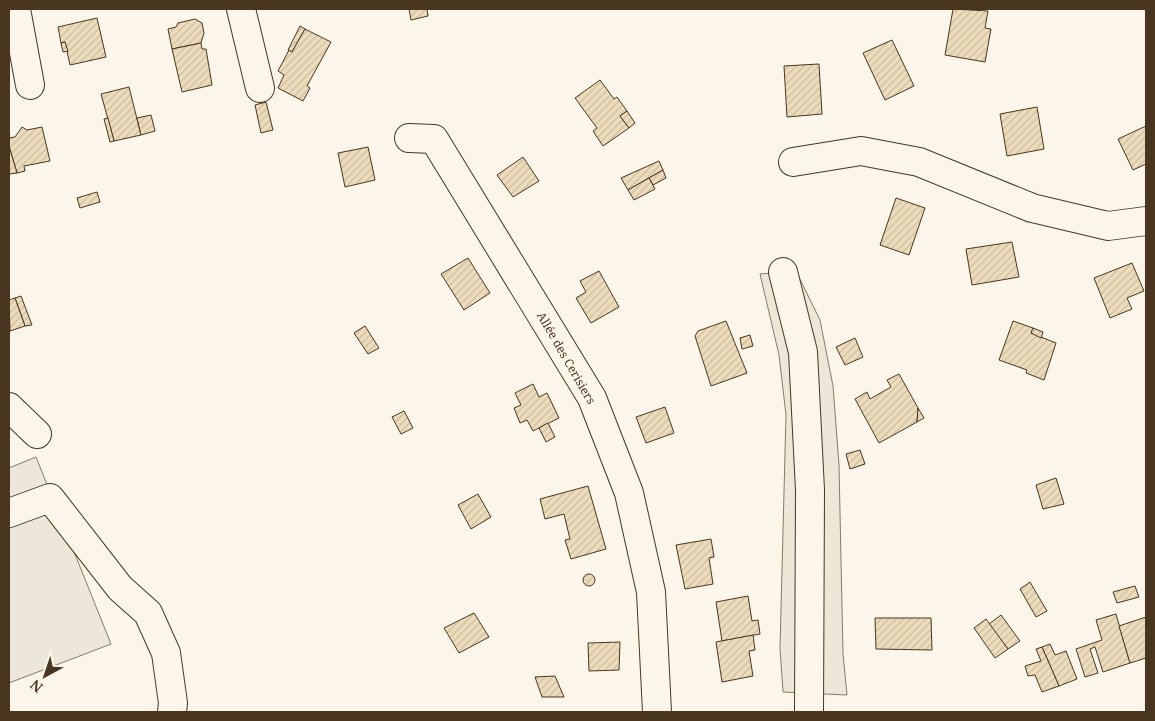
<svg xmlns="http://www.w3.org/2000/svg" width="1155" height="721" viewBox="0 0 1155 721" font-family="'Noto Serif',serif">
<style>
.parking{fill:#ede7d9;stroke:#887966}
.building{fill:url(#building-hatch);stroke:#4a3520}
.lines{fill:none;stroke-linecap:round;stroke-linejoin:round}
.minor-casing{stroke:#4a3520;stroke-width:30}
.minor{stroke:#fbf6e9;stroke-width:28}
.labels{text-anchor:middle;stroke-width:4;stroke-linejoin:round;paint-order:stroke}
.street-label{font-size:12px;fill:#4a3520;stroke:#fbf6e9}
</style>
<defs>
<pattern id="building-hatch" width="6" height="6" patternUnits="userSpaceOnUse" patternTransform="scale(1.25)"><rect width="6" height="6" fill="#ecdcbc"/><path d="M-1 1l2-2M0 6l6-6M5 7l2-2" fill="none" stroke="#ccbda1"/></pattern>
</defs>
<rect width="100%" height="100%" fill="#fbf6e9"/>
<!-- parking -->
<g class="parking">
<polygon points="796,271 820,320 833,386 839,465 843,654 847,695 783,692 780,648 786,415 779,355 760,274"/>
<polygon points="36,457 111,644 9,683 9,468"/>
</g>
<!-- building -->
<g class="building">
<polygon points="409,9 427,9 428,16 411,20"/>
<polygon points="953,9 988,11 985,28 991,29 985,62 945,55"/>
<polygon points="97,18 106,57 70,65 65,42 61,43 58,27"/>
<polygon points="195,19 202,23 204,33 201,43 172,49 168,29 176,27 178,23"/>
<polygon points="300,26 305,29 292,52 288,50"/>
<polygon points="305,29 331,42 307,86 310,88 303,101 278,88 284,75 278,71 289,50 292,52"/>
<polygon points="892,40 914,86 885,100 863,53"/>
<polygon points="65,42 68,51 63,52 61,43"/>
<polygon points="201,43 202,49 206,49 212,85 182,92 172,49"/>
<polygon points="819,64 822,114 787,117 784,66"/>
<polygon points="600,80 614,99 617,97 627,111 620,116 629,128 603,146 593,131 597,128 575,98"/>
<polygon points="129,87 141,135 114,141 101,94"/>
<polygon points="266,102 273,130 261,133 255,105"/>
<polygon points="1037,107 1044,149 1007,156 1000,114"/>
<polygon points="627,111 635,123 629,128 620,116"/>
<polygon points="151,115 155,131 141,135 137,118"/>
<polygon points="108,118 114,141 110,142 104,119"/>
<polygon points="1146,126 1146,164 1133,170 1118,139"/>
<polygon points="22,127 27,130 42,127 50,161 24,166 25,171 17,173 9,146 9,138 15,137"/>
<polygon points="9,146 17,173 9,174"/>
<polygon points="368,147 375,180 345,187 338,153"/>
<polygon points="523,157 539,181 513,197 497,175"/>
<polygon points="659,161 663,170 628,190 621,178"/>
<polygon points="663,170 666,178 653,185 649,178"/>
<polygon points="649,178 655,189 634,200 628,190"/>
<polygon points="97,192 100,202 80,208 77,198"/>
<polygon points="896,198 925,208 909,255 880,245"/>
<polygon points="1012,242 1019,277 972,285 966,249"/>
<polygon points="468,258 490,293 464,310 441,274"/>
<polygon points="1132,263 1144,291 1127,298 1132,309 1110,318 1094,278"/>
<polygon points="599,271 619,307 591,323 576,298 586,292 580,281"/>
<polygon points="21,296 32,325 25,326 15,298"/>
<polygon points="15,298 25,326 10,331 9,300"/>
<polygon points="726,321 747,373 711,386 695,336 698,331"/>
<polygon points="1013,321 1033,328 1031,333 1056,343 1044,380 1026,373 1027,370 999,360"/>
<polygon points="365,326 379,348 368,354 354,333"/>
<polygon points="1033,328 1043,332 1041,338 1031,333"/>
<polygon points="750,335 753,346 742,349 740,338"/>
<polygon points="855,338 863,357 845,365 836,347"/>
<polygon points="899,374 918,408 917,422 879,443 855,399 867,392 870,399 891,387 887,380"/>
<polygon points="533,384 539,397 547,393 559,418 533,431 527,420 520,423 514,408 521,405 515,393"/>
<polygon points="665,407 674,433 646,443 636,417"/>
<polygon points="918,408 924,418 917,422"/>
<polygon points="404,411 413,428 401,434 392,417"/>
<polygon points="548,423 555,437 546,442 539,428"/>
<polygon points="860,450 865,464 850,469 846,454"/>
<polygon points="1056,478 1064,504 1043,509 1036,485"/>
<polygon points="588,486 606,549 571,559 565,540 570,539 564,514 545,519 540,499"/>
<polygon points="478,494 491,517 471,529 458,505"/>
<polygon points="711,539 714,557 709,558 713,584 685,589 676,545"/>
<circle cx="589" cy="580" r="6"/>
<polygon points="1030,582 1047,611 1036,617 1020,589"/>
<polygon points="1135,586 1139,597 1117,603 1113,592"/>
<polygon points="748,596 752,621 758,620 760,634 722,641 716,602"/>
<polygon points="474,613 489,637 459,653 444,628"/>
<polygon points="1116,614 1130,663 1103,672 1095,647 1090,649 1098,673 1085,677 1076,649 1102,640 1096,620"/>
<polygon points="1001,615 1020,641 1008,649 989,624"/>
<polygon points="1146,617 1146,658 1130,663 1119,626"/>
<polygon points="875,618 931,618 932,650 876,649"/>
<polygon points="986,619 1008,649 995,658 974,628"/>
<polygon points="753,635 755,650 749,651 753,676 722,682 716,642"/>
<polygon points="620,642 619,670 589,671 588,643"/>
<polygon points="1050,644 1055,655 1066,651 1077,679 1059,686 1042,647"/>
<polygon points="1042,647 1059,686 1042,692 1035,675 1028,676 1025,666 1041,661 1036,649"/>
<polygon points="555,676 564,697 542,697 535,677"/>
</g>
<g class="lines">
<defs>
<g id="minor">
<polyline points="16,9 30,85"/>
<polyline points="241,9 260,88"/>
<polyline points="409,138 434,139 592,398 629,493 651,592 657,712"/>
<polyline points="793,162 861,151 919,162 1032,208 1108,226 1146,221"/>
<polyline points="783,272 803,352 810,490 809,712"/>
<polyline points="9,407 37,434"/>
<polyline points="9,513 50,498 120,588 148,613 166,653 173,703 172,712"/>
</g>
</defs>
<!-- minor casing -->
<use href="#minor" class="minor-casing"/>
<!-- minor -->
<use href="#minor" class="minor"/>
</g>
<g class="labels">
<!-- street labels -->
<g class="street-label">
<text transform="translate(566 358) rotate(60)" y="4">Allée des Cerisiers</text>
</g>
</g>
<!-- border -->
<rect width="1155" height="721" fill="none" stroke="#4a3520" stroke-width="20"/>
<!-- north arrow -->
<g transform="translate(45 676) rotate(220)" stroke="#fbf6e9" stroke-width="4" paint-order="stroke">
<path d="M0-4L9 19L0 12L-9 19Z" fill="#4a3520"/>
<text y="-8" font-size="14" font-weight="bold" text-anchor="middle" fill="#4a3520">N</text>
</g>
</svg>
